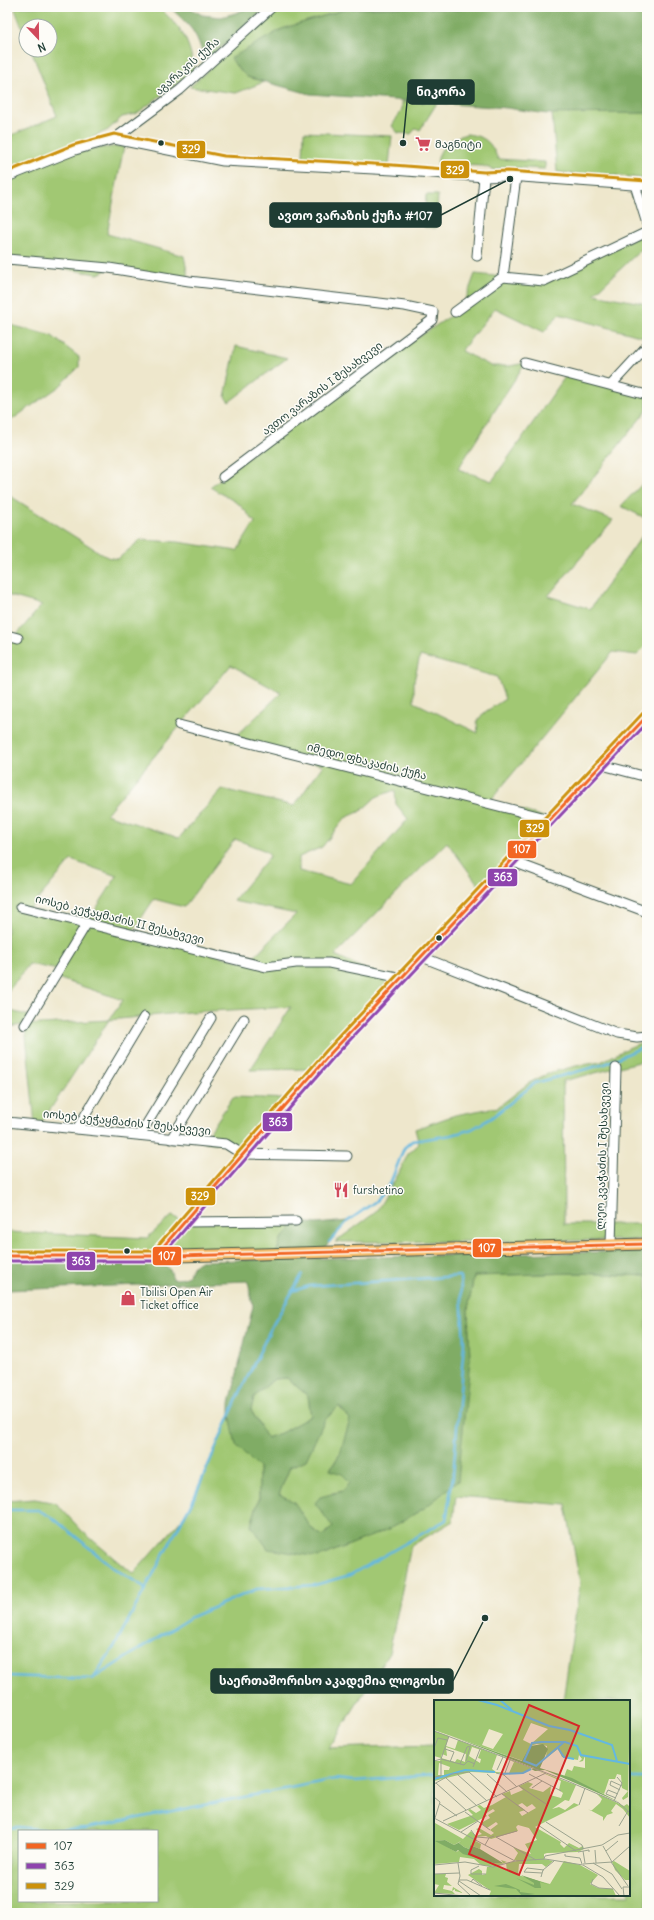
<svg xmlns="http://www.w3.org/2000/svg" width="654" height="1920" viewBox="0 0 654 1920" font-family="Delius,'Noto Sans Georgian',sans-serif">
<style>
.green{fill:#a1c873;stroke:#608254;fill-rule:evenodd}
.forest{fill:#80ac65;stroke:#50744c;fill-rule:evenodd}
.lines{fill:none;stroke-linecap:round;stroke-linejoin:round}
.stream{stroke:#64b8e0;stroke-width:2.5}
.minor-casing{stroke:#3e564b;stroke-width:11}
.major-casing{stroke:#3e564b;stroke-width:13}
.minor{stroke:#fff;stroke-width:9}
.major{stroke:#f9be6d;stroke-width:11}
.bus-1-casing{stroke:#fdfcf7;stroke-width:6}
.bus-2-casing{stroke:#fdfcf7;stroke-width:6}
.bus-3-casing{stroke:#fdfcf7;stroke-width:6}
.bus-1{stroke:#f26522;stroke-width:3}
.bus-2{stroke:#8e44ad;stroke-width:3}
.bus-3{stroke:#cc910a;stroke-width:3}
.bus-dot{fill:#1f3d34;stroke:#fdfcf7;stroke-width:1.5}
.labels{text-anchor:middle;stroke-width:3;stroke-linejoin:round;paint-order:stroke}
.street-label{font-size:11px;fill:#1f3d34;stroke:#fdfcf7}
.poi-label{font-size:11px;fill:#1f3d34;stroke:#fdfcf7;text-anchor:start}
.inset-river{fill:none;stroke:#64b8e0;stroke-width:2}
.inset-road{fill:none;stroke:#9ba38f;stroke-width:1}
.view{fill:#d62828;fill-opacity:0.15;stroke:#d62828;stroke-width:2}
.inset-edge{fill:none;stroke:#1f3d34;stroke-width:2}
.leader{fill:none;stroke:#1f3d34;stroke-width:1.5}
.callout-dot{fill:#1f3d34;stroke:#fdfcf7;stroke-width:1.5}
.callout{fill:#1f3d34;stroke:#1f3d34;stroke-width:1.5}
.callout-label{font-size:12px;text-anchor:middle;font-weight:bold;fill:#fff}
.line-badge{stroke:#fdfcf7;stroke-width:1.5}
.badge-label{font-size:11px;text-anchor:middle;font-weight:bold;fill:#fff}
</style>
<rect width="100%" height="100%" fill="#fdfcf7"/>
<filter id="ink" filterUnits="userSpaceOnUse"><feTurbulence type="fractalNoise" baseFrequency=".025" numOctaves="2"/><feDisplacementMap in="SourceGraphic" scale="8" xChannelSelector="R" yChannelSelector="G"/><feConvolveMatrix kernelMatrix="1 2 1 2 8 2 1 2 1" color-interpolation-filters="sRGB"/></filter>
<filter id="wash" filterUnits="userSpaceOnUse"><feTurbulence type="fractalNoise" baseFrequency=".012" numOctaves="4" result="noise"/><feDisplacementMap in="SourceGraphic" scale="16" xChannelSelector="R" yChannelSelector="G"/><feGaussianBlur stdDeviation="0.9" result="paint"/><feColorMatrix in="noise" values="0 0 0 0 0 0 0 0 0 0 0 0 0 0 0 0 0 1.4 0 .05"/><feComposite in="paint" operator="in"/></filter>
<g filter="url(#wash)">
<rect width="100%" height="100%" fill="#eee7cc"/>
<!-- green -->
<g class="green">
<path d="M14,7H159C182,31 188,35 194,69L183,79L136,114L122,117L108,130L74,146L7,170V137L57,116L31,50H50V26H26V38Z"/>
<polygon points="278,7 412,7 346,9 282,29 260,42 247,77 264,82 236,93 190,87 228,51"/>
<polygon points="429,7 473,7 457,10"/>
<polygon points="402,102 437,103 420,130 416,128 411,134 398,133 392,126 402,109"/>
<polygon points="552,113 647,113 647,179 587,172 587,175 557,172"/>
<polygon points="304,132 392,136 389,165 303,160"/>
<path d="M467,134C486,137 490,141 498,159L545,162V169L504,167L494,170L483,166L457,165L445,169L438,166C435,149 452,137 467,134Z"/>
<polygon points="124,146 107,234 184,256 189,281 109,269 98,274 66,269 7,264 7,177 75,150"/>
<polygon points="426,195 438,195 436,228 424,227"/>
<path d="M647,232V244L594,294L647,304V338L559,314L544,332L495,308L461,351L491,366H510L525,363L458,469L492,481L567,374L647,395V410L572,504L613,520L548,596L590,609L647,529V620L645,622L647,623V645L637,655L613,652L490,801L550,819L483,891L447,842L335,955L396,984L318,1069L250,1070L291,1007L190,1012L109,1020L40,1125H35L25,1025L7,1027V1010L30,1016L25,1025L109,1020L123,1000L54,977L58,970L29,964L7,993V646L42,605L7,595V494L107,557L118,559L140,540L178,542L237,551L255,522L239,504L210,487C289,423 373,367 458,311L464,304L475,274L544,281ZM420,656L497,677L505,699L485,712L477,721L478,733L414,702V681ZM231,665L281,693L230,742L323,765L294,806L222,789L179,838L106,814ZM395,790L396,804L408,819L351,884L299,871V857L322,847L345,818L361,811L376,797ZM235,839L266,851L270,856L233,901L296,914L248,963L131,934L154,899L184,907ZM71,860L117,876L87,923L30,909Z"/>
<polygon points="7,324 52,336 79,357 79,367 60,386 7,423"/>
<polygon points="236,346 287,358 229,402 225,397"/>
<polygon points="647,479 647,519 621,506"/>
<polygon points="647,1040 647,1060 563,1081 564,1224 647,1224 647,1240 335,1242 376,1212 398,1175 408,1154 419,1144 415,1129 455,1115 498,1107 529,1083 549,1073 576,1066 601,1062 628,1048"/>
<polygon points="233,1097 291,1099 242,1154 226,1144 203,1142"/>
<polygon points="172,1216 184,1222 296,1221 288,1233 281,1239 276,1254 7,1256 7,1232 147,1238"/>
<path d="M575,1273L647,1276V1913H7V1501L35,1499L56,1503L82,1531L122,1565L134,1573L185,1516L194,1498L230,1415L236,1445L259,1468V1499L251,1525L319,1557L389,1529L426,1507L470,1360L468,1309L474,1276ZM456,1496L566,1505L580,1583L563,1701H629V1895H435V1745L329,1748L389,1653L411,1546L453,1521ZM19,1831H157V1901H19Z"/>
<polygon points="287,1378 308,1396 311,1416 281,1433 267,1438 251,1410 254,1397 274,1379"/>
<polygon points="338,1406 350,1419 340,1454 330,1469 342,1474 350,1482 343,1491 332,1493 334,1527 323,1536 311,1528 294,1502 279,1494 290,1467 306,1460 324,1421"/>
</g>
<!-- forest -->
<g class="forest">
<path d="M170,7H188L202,15L221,17L236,13L250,7H267L205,62C201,49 198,35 188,25C182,18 176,14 170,7Z"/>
<polygon points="412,7 457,10 473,7 647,7 647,113 547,114 507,108 310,94 247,77 236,66 231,58 282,29 346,9"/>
<polygon points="296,1221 316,1224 348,1221 320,1253 276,1254 281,1239 288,1233"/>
<path d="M647,1251V1276L575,1273L474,1276L468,1309L470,1360L458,1481L426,1507L389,1529L319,1557L268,1549L251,1525L259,1499V1468L236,1445L230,1415V1403L253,1306L248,1281L7,1290V1259L156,1261L170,1269L173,1279C197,1279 183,1270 201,1261ZM287,1378L308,1396L311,1416L281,1433L267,1438L251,1410L254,1397L274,1379ZM339,1406L350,1419L340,1454L330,1470L342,1474L350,1482L343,1491L320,1497L315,1503L333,1527L322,1536L311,1528L294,1502L279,1494L290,1467L306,1460L324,1421Z"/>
</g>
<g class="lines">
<!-- stream -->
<g class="stream">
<polyline points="329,1242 348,1221 376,1201 390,1184 404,1148 412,1141 452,1135 472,1129 491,1118 535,1083 605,1064 647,1045"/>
<polyline points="7,1510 38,1510 53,1518 115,1569 146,1588"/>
<polyline points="7,1676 92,1679 191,1617 257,1589 315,1585 350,1575 446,1520 453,1476 464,1343 460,1276 310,1286 292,1291"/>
<polyline points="94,1677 114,1647 194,1498 236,1401 271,1328 302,1275"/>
<polyline points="629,1778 647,1778"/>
<polyline points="7,1828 18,1827 49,1830 87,1828 335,1779 354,1781 435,1775"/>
</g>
</g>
</g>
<g filter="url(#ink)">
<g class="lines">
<defs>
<g id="minor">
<polyline points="114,139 180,90 272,7"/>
<polyline points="7,177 75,150 114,139 223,161 393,170 484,177 508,176 647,186"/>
<polyline points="635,185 647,224"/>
<polyline points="477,256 484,177"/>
<polyline points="7,259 109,268 189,281 405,306 433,312 432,320 223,477"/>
<polyline points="503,277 544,281 647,232"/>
<polyline points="455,312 503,277 516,177"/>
<polyline points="525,363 647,395"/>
<polyline points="611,385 647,346"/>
<polyline points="7,635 18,638"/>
<polyline points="179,725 550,819"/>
<polyline points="602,765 647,777"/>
<polyline points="511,861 647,912"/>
<polyline points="20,907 266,967 296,963 329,963 402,978"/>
<polyline points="422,957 617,1034 637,1037 647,1036"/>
<polyline points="25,1025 87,923"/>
<polyline points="7,1122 226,1144 242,1154 347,1156"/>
<polyline points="77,1129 144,1017"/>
<polyline points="140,1135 211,1018"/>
<polyline points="171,1139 244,1019"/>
<polyline points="184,1222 296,1221"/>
<polyline points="611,1245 616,1068"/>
<polyline points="155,1256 242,1154 330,1054 647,716"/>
</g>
<polyline id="major" points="7,1256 177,1256 647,1244"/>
</defs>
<!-- minor casing -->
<use href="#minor" class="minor-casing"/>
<!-- major casing -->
<use href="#major" class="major-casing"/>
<!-- minor -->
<use href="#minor" class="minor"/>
<!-- major -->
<use href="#major" class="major"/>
<defs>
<g id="bus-1">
<polyline points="7,1256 177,1256 647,1244"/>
<polyline points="155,1256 330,1054 647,716"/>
</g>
<g id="bus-2">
<polyline points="159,1259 334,1057 647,723"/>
<polyline points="7,1261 155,1261"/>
</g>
<g id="bus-3">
<polyline points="7,172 73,145 114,134 224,156 393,165 484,172 508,171 647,181"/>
<polyline points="7,1251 153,1251 326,1051 643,713"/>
</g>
</defs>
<!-- bus-1 casing -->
<use href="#bus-1" class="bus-1-casing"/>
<!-- bus-2 casing -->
<use href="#bus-2" class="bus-2-casing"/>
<!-- bus-3 casing -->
<use href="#bus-3" class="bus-3-casing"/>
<!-- bus-1 -->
<use href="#bus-1" class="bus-1"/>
<!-- bus-2 -->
<use href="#bus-2" class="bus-2"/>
<!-- bus-3 -->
<use href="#bus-3" class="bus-3"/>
</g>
</g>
<!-- icons -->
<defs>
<symbol id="supermarket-bare" viewBox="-9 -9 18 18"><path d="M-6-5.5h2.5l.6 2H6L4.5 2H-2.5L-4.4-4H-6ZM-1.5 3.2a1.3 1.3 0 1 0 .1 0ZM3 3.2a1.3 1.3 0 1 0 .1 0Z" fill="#d1495b" stroke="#fdfcf7" stroke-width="2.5" paint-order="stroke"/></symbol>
<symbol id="restaurant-bare" viewBox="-9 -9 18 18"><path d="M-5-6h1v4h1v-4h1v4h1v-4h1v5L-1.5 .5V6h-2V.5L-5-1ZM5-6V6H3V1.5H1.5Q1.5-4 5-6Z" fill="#d1495b" stroke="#fdfcf7" stroke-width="2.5" paint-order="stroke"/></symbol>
<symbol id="shop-bare" viewBox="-9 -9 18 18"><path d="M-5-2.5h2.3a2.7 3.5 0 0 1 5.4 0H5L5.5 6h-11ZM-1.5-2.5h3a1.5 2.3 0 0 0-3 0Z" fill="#d1495b" stroke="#fdfcf7" stroke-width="2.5" paint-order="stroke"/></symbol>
</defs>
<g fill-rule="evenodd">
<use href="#supermarket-bare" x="412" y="133" width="22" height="22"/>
<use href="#restaurant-bare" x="330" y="1179" width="22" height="22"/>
<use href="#shop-bare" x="117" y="1287" width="22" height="22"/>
</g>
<!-- markers -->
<g class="bus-dot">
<circle cx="161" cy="143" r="3.5"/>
<circle cx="439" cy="938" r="3.5"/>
<circle cx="127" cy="1251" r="3.5"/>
</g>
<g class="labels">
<!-- street labels -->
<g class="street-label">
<text transform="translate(187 66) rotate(-41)" y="4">აგარაკის ქუჩა</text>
<text transform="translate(322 388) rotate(-37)" y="4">ავთო ვარაზის I შესახვევი</text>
<text transform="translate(367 761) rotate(14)" y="4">იმედო ფხაკაძის ქუჩა</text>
<text transform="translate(120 919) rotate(14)" y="4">იოსებ კეჭაყმაძის II შესახვევი</text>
<text transform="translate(127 1122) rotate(6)" y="4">იოსებ კეჭაყმაძის I შესახვევი</text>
<text transform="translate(602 1156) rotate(-88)" y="4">ლეო კვაჭაძის I შესახვევი</text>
</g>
<!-- poi labels -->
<g class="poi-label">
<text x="435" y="148">მაგნიტი</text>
<text x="353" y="1194">furshetino</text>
<text x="140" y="1296">Tbilisi Open Air<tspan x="140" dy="13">Ticket office</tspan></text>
</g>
</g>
<!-- overview -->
<g transform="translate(434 1700)">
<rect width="196" height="196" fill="#eee7cc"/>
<path d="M0,0H196L194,97L189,100L188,98L194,91L188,88L187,75L183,74L181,79H175L170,94L130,77L133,69L138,71L140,66L151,68V56L149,61L145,62L148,59L145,55L144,60L132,58L128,57L124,49L112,58L113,46L103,44L96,46L89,61L0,30ZM97,23L114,29L97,44L89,40ZM55,29L69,34L59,49L48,45ZM0,31L15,36L12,46L21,49L24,40L98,68L88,74L37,72L0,81V61H6L7,58L0,56ZM12,47L32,54L31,62L23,59L21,62L7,58L8,54L13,56ZM38,47L47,50L44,58L47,59L46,63L35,56ZM63,55L80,62L75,73L62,72L58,69ZM5,63L16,67L15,70H10V75H4ZM102,70L142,85L135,101L131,100L118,109L125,107L131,110L140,103L145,105L101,127L127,142L126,144L130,148L135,143L145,148L149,146L150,149L144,152L113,153L110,154V159L119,161L112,167L108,164H85L84,175L116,184L130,161L146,165L164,175L156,184L164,188L179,189L182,196H55L57,191L34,175L45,169L48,171V175L52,174L53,167H67L73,171L72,163L83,161L80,160L84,153L79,147L97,154L91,144L103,140L95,128L84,125L82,127L84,131L57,139L52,136L42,137V141L38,139L47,144L46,149L36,145L35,149L30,147L25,143L27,141L20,145L11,140L3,141L22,152L26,150L59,163H69L67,160L73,162L61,167L47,165L40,159L26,157L25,162L0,164L1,123L29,139L37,131L42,136L48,134L42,129L45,128L57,135L60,133L56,130L64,124L62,122L53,128L47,123L56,118L54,115L61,111L59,109L51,114L53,116L25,130L13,124L39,115L34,110L36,109L42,113L47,110L43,106L46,105L50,108L58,105L72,97L68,94L76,91L77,95L89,90L85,86L94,82L99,84L95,88L109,92L117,86L116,95L127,98L129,93L125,90L127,81ZM88,103L93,107L98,104L102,108L88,116L85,112L91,110L84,105ZM162,93L190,106L193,104L196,107V118L189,109L182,104L177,111L179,113L173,115L169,121V117L154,109L157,111L166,103L168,99ZM180,161L196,171V180H191L181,170L178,162ZM0,174H12L11,177L14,178L13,182L18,186L10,185L9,189L18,191L19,187L29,193L21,191V189L18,191L21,194L0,193L5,185L0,184Z" fill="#a1c873" fill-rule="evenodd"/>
<path d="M17,36L88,61L96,46L109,44L114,49L106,68L138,78L185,102L111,70L101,71L97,69L100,68ZM11,140L20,145L28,141L25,143L30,147L35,149L36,145L46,149L69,163H59L29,154L24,150L22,152L1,141ZM87,175L102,180L116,185L106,182L107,188H101L82,178L100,185V183ZM72,184L86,190V192L101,194L88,196L82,189L60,186Z" fill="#80ac65"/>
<path class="inset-river" d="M44,0L63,5L115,26L136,30L178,45L183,61M66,0L78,10M124,48L130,57L140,59M102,66L130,42M103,66L90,61L98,43L107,42H131L143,46L147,55L196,64M68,74L89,73L97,69M0,79L31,70L61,72"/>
<path class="inset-road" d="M0,31L131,80L185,103L196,113M0,48L4,38L13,40M11,49L20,52L16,62M7,59L15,36M0,61L7,59L30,65L34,61L41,64M32,61L36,47M26,64L33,47L37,46M39,67L46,49M63,70L69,57M62,73L70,75L83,87M71,73L76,60M23,74L53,101M53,74L73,92M95,74L127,91M0,77L7,76V61M12,78L43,106M2,83L32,110M0,84L18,74L35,72L63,97M85,86L112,104M98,88L108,81M186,90L176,85L177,81L188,86M68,94L94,113M0,97L6,102L1,118M182,98L172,94L174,90L184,94M180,101L188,83L183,77M6,104L23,116M145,105L151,88M31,112L56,130M0,118L81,161L111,159L149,165L169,177L186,196M9,121L112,73M112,122L148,145L149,149M104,125L142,151M185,126L194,111M37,130L42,137V141M27,132L44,121M42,137L55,138M62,137L102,160M62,137L83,131M51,145L55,138L60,136M169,146L178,162M161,150L162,163M149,151L151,163M172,151L184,141M144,152L155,150V152M131,154V156L146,158L148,164M110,159L111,156L168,145L184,135L196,133M177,162L194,186M159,163L178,174L188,189M149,164L178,162L196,146M0,165L31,162L59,167L81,161M45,166L37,170V174H52M108,173L90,172L93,168L110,170M0,174L25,173M107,177L109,170L120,161M159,179L157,184L165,188L179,189M25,180H33L56,190M25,181L47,196M37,182L39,179L48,186M24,184L26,176L24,163M24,184L37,196M0,193L30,196M190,196L189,187H196"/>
<path class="view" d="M95,5L145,26L85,175L35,154Z"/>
<rect width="196" height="196" class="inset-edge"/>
</g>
<!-- callouts -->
<path class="leader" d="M403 143L408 92M510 179L441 215M485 1618L453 1681"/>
<g class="callout-dot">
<circle cx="403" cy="143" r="4"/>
<circle cx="510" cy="179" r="4"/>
<circle cx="485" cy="1618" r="4"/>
</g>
<g class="callout">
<rect x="408" y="80" width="66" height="24" rx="4"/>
<rect x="270" y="203" width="171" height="24" rx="4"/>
<rect x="211" y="1669" width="242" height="24" rx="4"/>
</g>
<g class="callout-label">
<text x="441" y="96">ნიკორა</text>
<text x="355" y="220">ავთო ვარაზის ქუჩა #107</text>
<text x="332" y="1685">საერთაშორისო აკადემია ლოგოსი</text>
</g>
<g class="line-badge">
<rect x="176" y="140" width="30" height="19" rx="4" fill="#cc910a"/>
<rect x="440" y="160" width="30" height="19" rx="4" fill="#cc910a"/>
<rect x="519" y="819" width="31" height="19" rx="4" fill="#cc910a"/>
<rect x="507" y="840" width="30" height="19" rx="4" fill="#f26522"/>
<rect x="487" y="868" width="31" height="19" rx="4" fill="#8e44ad"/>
<rect x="262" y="1112" width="31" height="20" rx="4" fill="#8e44ad"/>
<rect x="185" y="1187" width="31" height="19" rx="4" fill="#cc910a"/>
<rect x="472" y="1238" width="30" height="20" rx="4" fill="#f26522"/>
<rect x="152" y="1246" width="30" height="20" rx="4" fill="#f26522"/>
<rect x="66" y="1251" width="30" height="20" rx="4" fill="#8e44ad"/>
</g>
<g class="badge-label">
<text x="191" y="153">329</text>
<text x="455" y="174">329</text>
<text x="535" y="832">329</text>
<text x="522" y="853">107</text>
<text x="503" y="881">363</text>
<text x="278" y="1126">363</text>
<text x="200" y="1200">329</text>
<text x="487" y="1252">107</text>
<text x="167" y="1260">107</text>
<text x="81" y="1265">363</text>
</g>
<!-- margin -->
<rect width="654" height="1920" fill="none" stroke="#fdfcf7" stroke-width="24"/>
<!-- legend -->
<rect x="18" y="1830" width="140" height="72" fill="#fdfcf7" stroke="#a4b0a9"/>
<rect x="26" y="1843" width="20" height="6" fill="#f26522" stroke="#a4b0a9"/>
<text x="54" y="1850" font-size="12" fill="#1f3d34">107</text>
<rect x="26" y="1863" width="20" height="6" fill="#8e44ad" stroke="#a4b0a9"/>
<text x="54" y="1870" font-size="12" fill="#1f3d34">363</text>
<rect x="26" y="1883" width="20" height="6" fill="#cc910a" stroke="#a4b0a9"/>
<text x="54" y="1890" font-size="12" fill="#1f3d34">329</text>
<!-- north arrow -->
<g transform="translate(38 38) rotate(158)"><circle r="19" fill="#fdfcf7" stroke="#a4b0a9"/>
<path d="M0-3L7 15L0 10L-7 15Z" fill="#d1495b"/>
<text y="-6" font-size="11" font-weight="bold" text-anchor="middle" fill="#1f3d34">N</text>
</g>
</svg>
